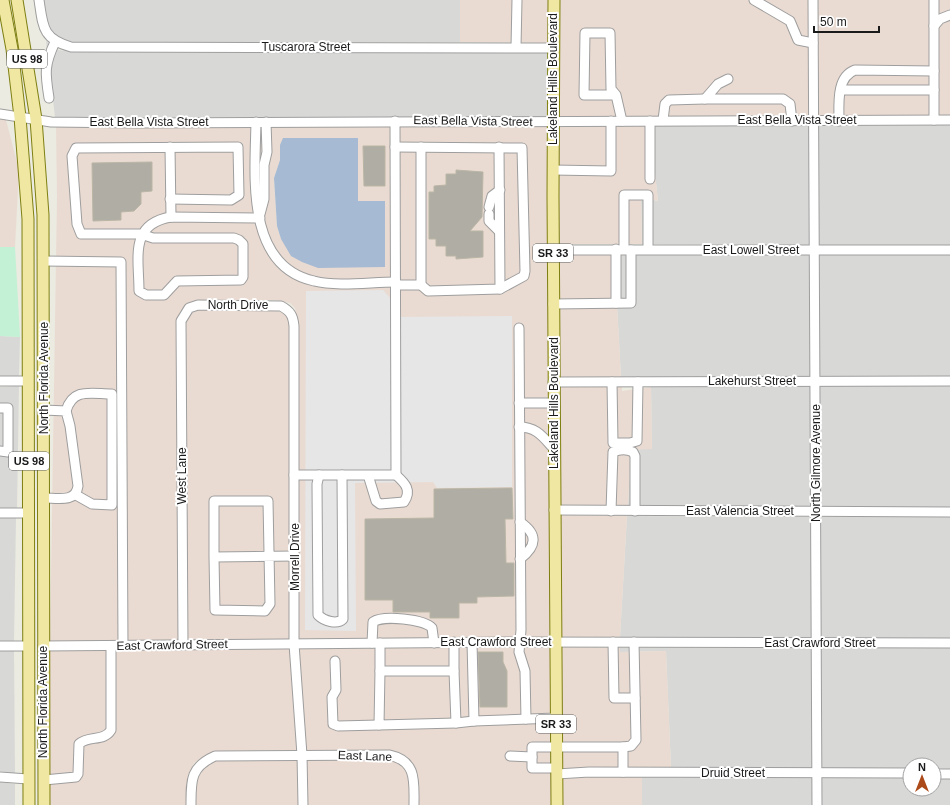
<svg xmlns="http://www.w3.org/2000/svg" width="950" height="805" viewBox="0 0 950 805" font-family="Helvetica,sans-serif">
<style>
.residential{fill:#d8d8d7}
.commercial{fill:#eadbd2;fill-rule:evenodd}
.park{fill:#c2f1d5}
.parking{fill:#e6e6e6}
.water{fill:#a6bad3}
.building{fill:#afada4;stroke:#bab6a5}
.lines{fill:none;stroke-linecap:round;stroke-linejoin:round}
.minor-casing{stroke:#9e9e9e;stroke-width:11}
.major-casing{stroke:#7e7f12;stroke-width:13}
.minor{stroke:#fff;stroke-width:9}
.major{stroke:#efe7a2;stroke-width:11}
.labels{text-anchor:middle;stroke-width:4;stroke-linejoin:round;paint-order:stroke}
.shield{fill:#fff;stroke:#5f5f5f;stroke-width:1}
.shield-label{font-size:11px;font-weight:bold;fill:#1a1a1a}
.street-label{font-size:12px;fill:#1a1a1a;stroke:#fff}
</style>
<rect width="100%" height="100%" fill="#ebebe1"/>
<!-- residential -->
<g class="residential">
<polygon points="44,0 460,0 460,42 72,42 60,39 52,33 47,24"/>
<polygon points="46,41 59,50 71,52 549,53 548,117 55,117"/>
<polygon points="950,125 950,245 819,245 818,126"/>
<polygon points="650,126 809,126 810,245 642,244 641,197 658,201"/>
<polygon points="642,254 810,255 811,376 621,377 617,306 617,256"/>
<polygon points="819,255 950,255 950,376 820,376"/>
<polygon points="0,336 20,337 19,376 0,376"/>
<polygon points="19,386 17,508 0,508 0,387"/>
<polygon points="811,386 811,507 628,505 631,449 652,449 651,387"/>
<rect x="820" y="386" width="130" height="121"/>
<polygon points="627,516 812,517 812,638 620,637"/>
<polygon points="820,517 950,517 950,638 821,638"/>
<polygon points="0,518 16,518 14,641 0,641"/>
<polygon points="620,648 812,648 812,768 671,768 666,651 620,652"/>
<polygon points="821,648 950,648 950,769 934,769 934,765 910,765 910,768 821,768"/>
<polygon points="0,651 14,651 15,774 0,771"/>
<polygon points="642,777 812,778 812,805 642,805"/>
<polygon points="821,778 910,778 910,789 934,789 934,779 950,779 950,805 821,805"/>
<polygon points="0,782 15,784 15,805 0,805"/>
</g>
<!-- commercial -->
<g class="commercial">
<polygon points="460,0 549,0 549,43 460,42"/>
<polygon points="558,0 809,0 809,116 557,117"/>
<polygon points="818,0 950,0 950,10 937,15 928,28 930,29 930,115 818,116"/>
<polygon points="950,21 950,115 939,115 939,28 942,23"/>
<polygon points="0,119 6,120 19,170 15,247 0,247"/>
<path d="M418,126L548,127L551,637L299,639L298,325L295,308L290,303L275,300H197L187,304L180,312L177,319L178,640L50,641L57,197L56,127ZM280,145L358,201H385L281,239L277,226L274,178L280,160Z"/>
<polygon points="650,126 658,201 641,197 642,244 557,244 557,127"/>
<polygon points="642,254 617,256 617,306 621,377 558,377 557,255"/>
<polygon points="199,310 275,310 286,314 289,318 290,639 187,640 185,322 192,313"/>
<polygon points="558,387 622,387 622,391 651,387 652,449 631,450 628,505 559,505"/>
<polygon points="559,515 627,516 620,637 560,637"/>
<polygon points="551,647 553,805 419,805 418,774 414,765 406,756 398,752 389,750 306,750 299,649"/>
<polygon points="560,647 620,648 620,652 666,651 671,768 561,769"/>
<polygon points="290,649 297,750 224,751 213,752 204,756 194,763 188,775 186,805 49,805 50,651"/>
<polygon points="298,760 298,805 195,805 197,779 200,771 207,765 216,761"/>
<polygon points="307,760 395,761 406,770 409,778 410,805 307,805"/>
<polygon points="589,777 642,777 642,805 562,805 561,779"/>
</g>
<!-- park -->
<polygon class="park" points="0,247 15,247 20,337 0,336"/>
<!-- parking -->
<polygon class="parking" points="383,290 391,299 391,317 512,316 512,487 437,488 433,482 355,483 356,631 305,630 306,291"/>
<!-- water -->
<polygon class="water" points="283,138 358,138 358,201 385,201 385,267 318,268 302,262 291,256 281,239 277,226 274,178 280,160 280,145"/>
<!-- building -->
<g class="building">
<polygon points="363,146 385,146 385,186 364,186"/>
<polygon points="152,162 152,191 141,192 141,204 134,211 121,212 121,220 93,221 92,163"/>
<polygon points="456,170 483,172 482,217 470,231 483,231 483,257 456,259 456,256 446,256 446,246 436,246 436,239 429,239 429,192 434,192 434,186 446,185 446,174 456,174"/>
<polygon points="512,488 513,519 505,519 506,563 514,563 514,596 477,597 477,603 459,603 459,618 430,618 430,612 393,612 393,600 365,600 365,519 434,518 434,489"/>
<polygon points="478,652 503,652 503,662 507,671 507,707 480,707"/>
</g>
<g class="lines">
<defs>
<g id="minor">
<path d="M39,0C43,26 42,39 71,47L554,48"/>
<polyline points="754,0 790,21 798,40 813,43"/>
<polyline points="813,0 817,805"/>
<polyline points="934,26 940,19 950,15"/>
<polyline points="516,47 517,0"/>
<polyline points="728,79 718,84 705,99 783,99 790,104 792,121"/>
<polyline points="841,90 934,90"/>
<polyline points="616,95 584,95 585,33 610,33 611,89 616,95 622,121"/>
<path d="M49,98C45,73 44,65 55,42"/>
<polyline points="0,114 51,122 137,123 950,120"/>
<polyline points="663,120 665,104 669,100 705,99"/>
<polyline points="934,120 934,0"/>
<polyline points="395,121 396,475"/>
<path d="M839,121C839,104 836,77 855,70L934,71"/>
<path d="M256,122C255,175 245,266 314,281C338,287 370,282 396,282"/>
<polyline points="170,147 171,217"/>
<polyline points="395,147 522,148 525,271 524,276 500,289 428,291 421,285 396,285"/>
<polyline points="499,147 500,289"/>
<polyline points="553,170 611,171 611,121"/>
<polyline points="650,179 650,121"/>
<path d="M170,199L231,200L239,195L238,147L76,148L72,156L77,224L81,234H141L153,238H234L239,240L243,244V277L241,280L177,281L164,295H146L139,291C139,258 129,224 171,217L260,218"/>
<polyline points="489,207 492,196 500,190"/>
<polyline points="260,214 264,199 264,165 267,152 266,122"/>
<polyline points="489,214 489,221 499,231"/>
<polyline points="616,249 616,303"/>
<polyline points="624,249 624,195 648,195 648,249"/>
<polyline points="553,250 950,250"/>
<polyline points="44,261 121,262 123,646"/>
<polyline points="421,285 421,147"/>
<polyline points="553,304 631,303 631,250"/>
<polyline points="519,328 521,630 519,652 525,671 526,719"/>
<polyline points="0,381 28,381"/>
<polyline points="553,382 950,381"/>
<polyline points="612,382 613,443 630,443 637,441 638,382"/>
<polyline points="519,403 554,403"/>
<polyline points="0,408 8,408 8,452 0,451"/>
<path d="M44,410L66,411L70,426L78,486C76,503 57,498 44,498"/>
<path d="M66,411C73,387 92,394 112,394V505L92,504L76,495"/>
<path d="M519,427C537,427 543,437 554,449"/>
<path d="M294,475H396C405,483 412,490 404,502L380,504L376,501L368,475"/>
<path d="M319,475L317,484L318,615C324,621 337,625 343,619L342,475"/>
<polyline points="554,510 950,512"/>
<path d="M611,511L613,452C620,449 627,449 633,452L635,456V511"/>
<polyline points="0,513 29,513"/>
<path d="M520,522C538,534 537,546 520,559"/>
<polyline points="214,557 215,610 265,611 270,604 268,501 214,501 214,557 295,556"/>
<polyline points="472,642 474,721 556,718"/>
<polyline points="613,642 614,698 635,698"/>
<path d="M372,643L373,622C383,615 424,619 432,628L434,643"/>
<polyline points="380,643 380,671 454,671 454,642"/>
<path d="M183,645L181,321L189,308L198,305L281,306C290,311 293,315 294,326V644L302,755L303,805"/>
<polyline points="0,646 29,646"/>
<polyline points="43,646 519,642 950,643"/>
<polyline points="335,661 336,690 332,697 333,724 338,726 379,725"/>
<polyline points="380,671 379,725 456,723"/>
<polyline points="454,671 456,723 474,721"/>
<polyline points="510,756 532,757"/>
<polyline points="557,768 532,768 532,747 623,747 631,746 636,740 634,642"/>
<polyline points="623,772 623,747"/>
<polyline points="557,774 589,772 910,773"/>
<polyline points="934,774 950,774"/>
<polyline points="0,777 28,779"/>
<path d="M44,780L76,777L78,774L79,744C88,735 104,742 111,730V646"/>
<path d="M191,805C191,781 190,767 215,756L389,755C417,761 414,781 414,805"/>
</g>
<g id="major">
<polyline points="3,0 12,49 20,117 28,219 29,805"/>
<polyline points="17,0 36,119 43,215 44,805"/>
<polyline points="554,0 553,196 557,805"/>
</g>
</defs>
<!-- minor casing -->
<use href="#minor" class="minor-casing"/>
<!-- major casing -->
<use href="#major" class="major-casing"/>
<!-- minor -->
<use href="#minor" class="minor"/>
<!-- major -->
<use href="#major" class="major"/>
</g>
<g class="labels">
<!-- shield labels -->
<g class="shield">
<rect x="7" y="50" width="40" height="18" rx="3"/>
<rect x="533" y="244" width="40" height="18" rx="3"/>
<rect x="9" y="452" width="40" height="18" rx="3"/>
<rect x="536" y="715" width="40" height="18" rx="3"/>
</g>
<g class="shield-label">
<text x="27" y="63">US 98</text>
<text x="553" y="257">SR 33</text>
<text x="29" y="465">US 98</text>
<text x="556" y="728">SR 33</text>
</g>
<!-- street labels -->
<g class="street-label">
<text x="306" y="51">Tuscarora Street</text>
<text transform="translate(553 79) rotate(-90)" y="4">Lakeland Hills Boulevard</text>
<text x="797" y="124">East Bella Vista Street</text>
<text transform="translate(473 121) rotate(1)" y="4">East Bella Vista Street</text>
<text x="149" y="126">East Bella Vista Street</text>
<text x="751" y="254">East Lowell Street</text>
<text x="238" y="309">North Drive</text>
<text transform="translate(44 378) rotate(-90)" y="4">North Florida Avenue</text>
<text x="752" y="385">Lakehurst Street</text>
<text transform="translate(554 403) rotate(-90)" y="4">Lakeland Hills Boulevard</text>
<text transform="translate(816 463) rotate(-90)" y="4">North Gilmore Avenue</text>
<text transform="translate(182 476) rotate(-90)" y="4">West Lane</text>
<text x="740" y="515">East Valencia Street</text>
<text transform="translate(295 557) rotate(-90)" y="4">Morrell Drive</text>
<text x="496" y="646">East Crawford Street</text>
<text x="820" y="647">East Crawford Street</text>
<text transform="translate(172 645) rotate(-1)" y="4">East Crawford Street</text>
<text transform="translate(43 702) rotate(-90)" y="4">North Florida Avenue</text>
<text transform="translate(365 756) rotate(2)" y="4">East Lane</text>
<text x="733" y="777">Druid Street</text>
</g>
</g>
<!-- north arrow -->
<g transform="translate(922 777)"><circle r="19" fill="#ffffff" stroke="#a3a3a3"/>
<path d="M0-3L7 15L0 10L-7 15Z" fill="#ac4a19"/>
<text y="-6" font-size="11" font-weight="bold" text-anchor="middle" fill="#1a1a1a">N</text>
</g>
<!-- scale -->
<path d="M814 26v6h65v-6" fill="none" stroke="#1a1a1a" stroke-width="2"/>
<text x="820" y="26" font-size="12" fill="#1a1a1a" stroke="#ffffff" stroke-width="3" paint-order="stroke">50 m</text>
</svg>
